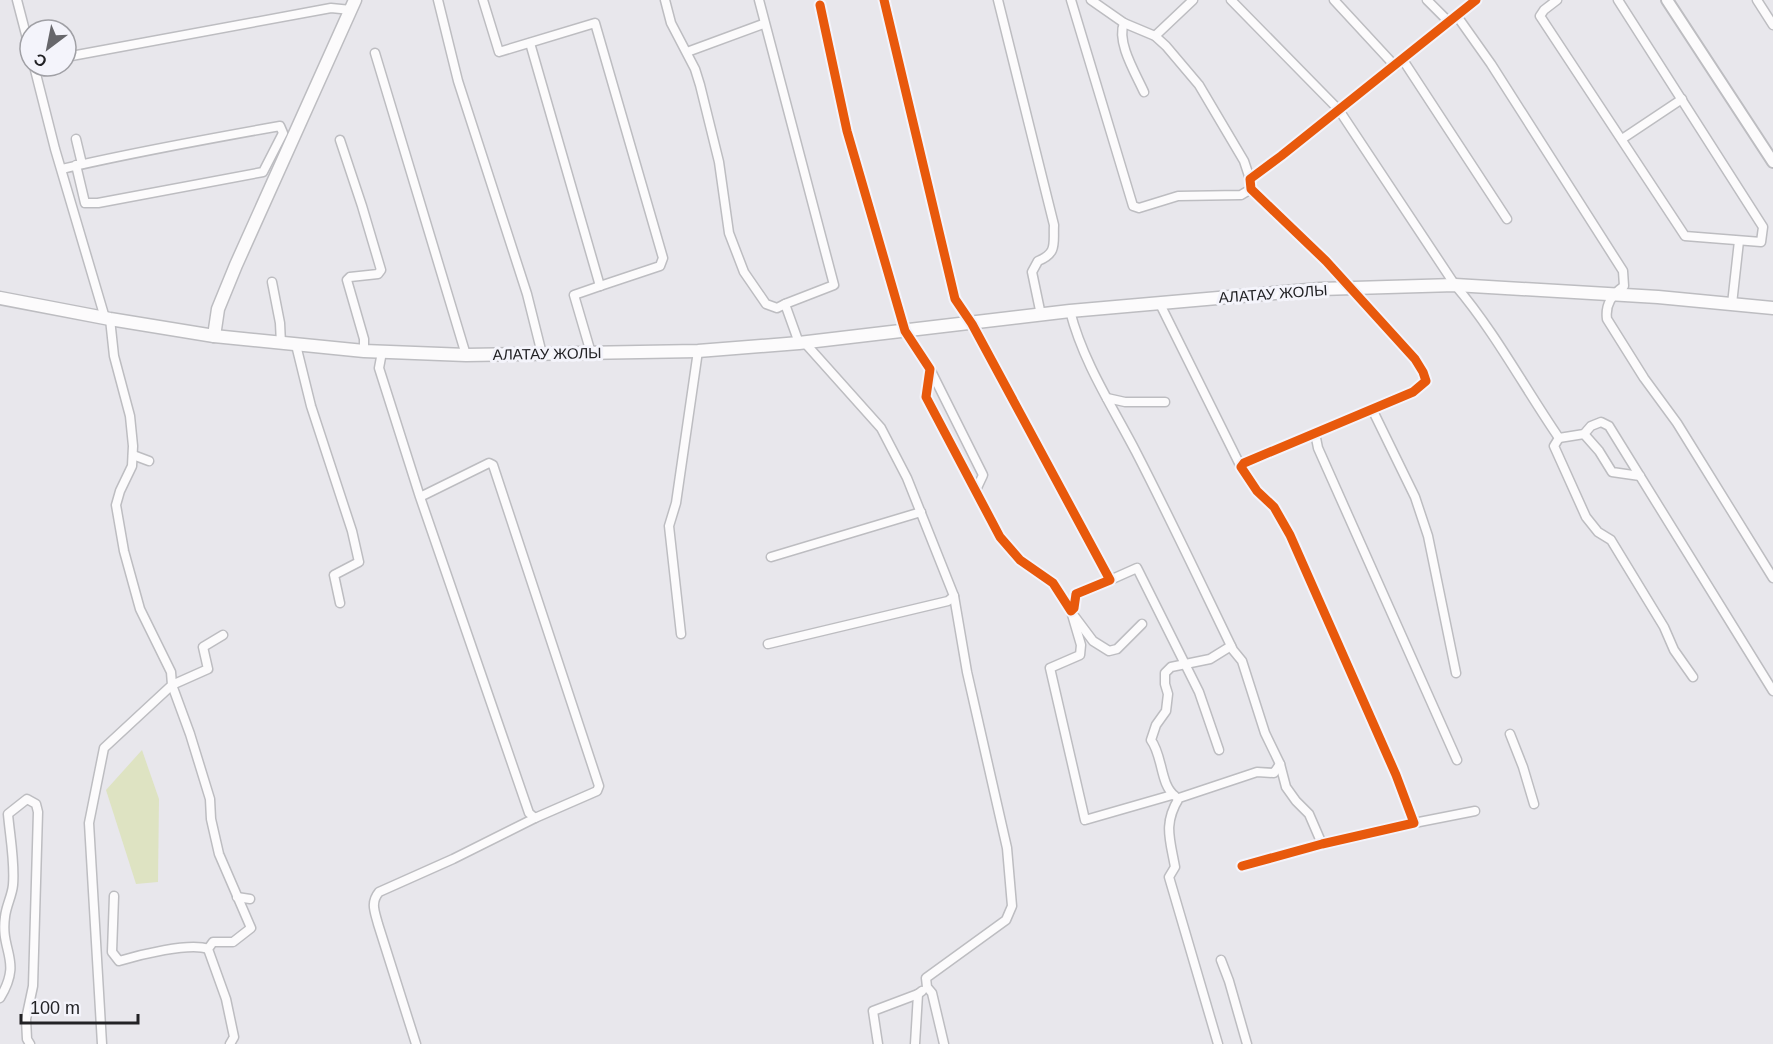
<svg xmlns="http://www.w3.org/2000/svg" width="1773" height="1044" viewBox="0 0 1773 1044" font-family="Helvetica,sans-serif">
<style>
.green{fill:#dee3c2}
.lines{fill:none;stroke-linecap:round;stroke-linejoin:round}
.minor-casing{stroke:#bdbdc1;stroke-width:11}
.tertiary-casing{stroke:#bdbdc1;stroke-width:14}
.secondary-casing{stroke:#bdbdc1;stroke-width:15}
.minor{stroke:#fcfbfc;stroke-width:8}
.tertiary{stroke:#fcfbfc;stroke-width:10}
.secondary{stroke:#fcfbfc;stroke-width:12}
.cycleway-casing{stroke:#f4f4fb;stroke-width:13}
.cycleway{stroke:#e8590c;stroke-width:9}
.labels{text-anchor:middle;stroke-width:6;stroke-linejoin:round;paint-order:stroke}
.street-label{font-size:15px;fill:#222225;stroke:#f4f4fb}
</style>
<rect width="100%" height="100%" fill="#e8e7ec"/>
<!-- green -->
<polygon class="green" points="142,750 159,799 158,882 136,884 106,790"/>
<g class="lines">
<defs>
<g id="minor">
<polyline points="17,0 30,50"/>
<polyline points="438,0 458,81 527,294 542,354"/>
<polyline points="483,0 499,52 595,23 663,258 660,266 600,286"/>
<polyline points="665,0 671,23 695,69 700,85 719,162 729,233 744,272 766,304 777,308 785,304 799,343"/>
<polyline points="759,0 834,285 785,304"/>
<path d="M998,0L1054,225C1053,243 1058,253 1038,261L1032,272L1041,315"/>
<polyline points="1071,0 1133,206 1139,208 1178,196 1241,195 1251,189"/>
<polyline points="1091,0 1124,23 1155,36 1166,46 1199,85 1244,161 1250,179"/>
<path d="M1231,0L1339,110L1455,285C1495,332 1524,387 1559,438L1584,434L1591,426L1601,422L1609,426L1773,691"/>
<polyline points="1334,0 1395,66"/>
<polyline points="1427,0 1449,22"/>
<polyline points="1557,0 1544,10 1540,16 1685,236 1761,242 1763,227 1618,0"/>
<polyline points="1757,0 1773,25"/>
<polyline points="820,5 847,131 905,331 930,369 926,397 1000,537 1020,560 1053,583 1071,611 1074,608 1076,594 1110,580 972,324 955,299 884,0"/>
<path d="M1457,16L1491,64L1623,271L1624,286C1612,295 1605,304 1607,319L1644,378L1677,423L1773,578"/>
<path d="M1124,23C1116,42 1136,74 1144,92"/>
<polyline points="1155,36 1193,0"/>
<polyline points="530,43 600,286 574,295 591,353"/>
<polyline points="687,52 763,24"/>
<polyline points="375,53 466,355"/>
<polyline points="66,57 331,8 351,10"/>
<polyline points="1403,60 1507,219"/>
<polyline points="34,66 55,149 105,318"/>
<polyline points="76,139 82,164"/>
<polyline points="1622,139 1682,99"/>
<polyline points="340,140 362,206 381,270 378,274 350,277 347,280 364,339 364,351"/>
<path d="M62,169C134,152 207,139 280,126L283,133L263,172L98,203H85L76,165"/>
<polyline points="272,282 280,323 281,344"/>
<polyline points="1160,304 1241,467"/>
<polyline points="1732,304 1739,241"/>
<path d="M1070,311C1083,362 1112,406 1136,452C1170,518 1201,584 1233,650L1242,661L1265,733L1280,764L1286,787L1296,801L1309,814L1322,844"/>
<polyline points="296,345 311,406 352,531 359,562 334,575 340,603"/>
<polyline points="382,352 379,368 420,497 529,813 535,818 597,791 599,786 493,465 489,463 420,497"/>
<polyline points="930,369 983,475 976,490"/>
<polyline points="1107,398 1125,402 1165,402"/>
<polyline points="1372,409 1415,497 1428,536 1456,673"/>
<polyline points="1315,433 1318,448 1457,760"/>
<polyline points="1584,434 1599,451 1612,472 1640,476"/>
<polyline points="1559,438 1554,446 1586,517 1598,532 1611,540 1664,627 1674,650 1693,677"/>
<polyline points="133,455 149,461"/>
<polyline points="771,557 921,512"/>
<polyline points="1110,580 1137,568 1199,692 1219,750"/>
<polyline points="1071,611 1081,645 1080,655 1050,668 1085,820 1172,795"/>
<polyline points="1075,617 1093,641 1109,651 1117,649 1142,624"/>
<polyline points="681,634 669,526 676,503 698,351"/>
<polyline points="223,635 203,647 208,669 172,685 190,734 210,799 211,819 219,854 251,928 233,942 213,942 208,949 226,999 234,1037 230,1044"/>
<polyline points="768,644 948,601 954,596 907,478 881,428 805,343"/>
<polyline points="1510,734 1523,767 1534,804"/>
<path d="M1175,796C1160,785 1163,756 1151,740L1156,725L1166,711L1168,694L1165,684V673L1171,667L1210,659L1231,646"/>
<polyline points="1414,823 1475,811"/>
<polyline points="1242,866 1322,844 1414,823 1396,775 1290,535 1274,507 1257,491 1241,467 1244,463 1413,392 1426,381 1423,372 1415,359 1326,261 1251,189 1250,179 1281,156 1476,0"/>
<path d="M114,896L112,952L119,961C139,955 190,942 208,949"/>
<polyline points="237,897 250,899"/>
<polyline points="1221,960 1229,981 1247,1044"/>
<path d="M0,998C23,960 0,952 5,917C6,906 12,896 13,885C15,862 10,837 8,814L27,799L36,804L38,812L33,986L26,1019L27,1039L30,1044"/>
<polyline points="102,1044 89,823 104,748 172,685 171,672 140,609 124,551 116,505 120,491 132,466 133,446 130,416 114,356 110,319"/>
<path d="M416,1044L378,924C375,912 370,903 379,892L453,859L535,818"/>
<polyline points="878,1044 873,1011 918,994"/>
<polyline points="915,1044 918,994 922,991"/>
<polyline points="944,1044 932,993 927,987 926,978 1006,920 1012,906 1007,848 967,672 954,596"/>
<path d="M1218,1044L1169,877L1175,867C1170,839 1163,824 1179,798L1257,772L1274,773L1280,764"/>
</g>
<polyline id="tertiary" points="1667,0 1773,162"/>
<g id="secondary">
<polyline points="0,298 110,319 214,336 364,351 466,355 698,351 799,343 1070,311 1320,289 1455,285 1658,297 1773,308"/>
<polyline points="214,336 218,309 236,265 355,0"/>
</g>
</defs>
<!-- minor casing -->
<use href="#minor" class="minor-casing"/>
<!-- tertiary casing -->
<use href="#tertiary" class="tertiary-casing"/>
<!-- secondary casing -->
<use href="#secondary" class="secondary-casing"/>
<!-- minor -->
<use href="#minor" class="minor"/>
<!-- tertiary -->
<use href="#tertiary" class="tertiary"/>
<!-- secondary -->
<use href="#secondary" class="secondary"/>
<defs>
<g id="cycleway">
<polyline points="820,5 847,131 905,331 930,369 926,397 1000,537 1020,560 1053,583 1071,611 1074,608 1076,594 1110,580 972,324 955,299 884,0"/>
<polyline points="1242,866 1322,844 1414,823 1396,775 1290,535 1274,507 1257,491 1241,467 1244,463 1413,392 1426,381 1423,372 1415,359 1326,261 1251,189 1250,179 1281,156 1476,0"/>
</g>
</defs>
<!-- cycleway casing -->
<use href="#cycleway" class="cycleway-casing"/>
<!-- cycleway -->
<use href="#cycleway" class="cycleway"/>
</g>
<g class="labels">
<!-- street labels -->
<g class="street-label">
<text transform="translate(1273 294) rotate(-4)" y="5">АЛАТАУ ЖОЛЫ</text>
<text transform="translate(547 354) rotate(-1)" y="5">АЛАТАУ ЖОЛЫ</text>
</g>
</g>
<!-- north arrow -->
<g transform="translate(48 48) rotate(212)"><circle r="28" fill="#f4f4fb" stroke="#a0a0a5" stroke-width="1.5"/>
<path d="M0-4.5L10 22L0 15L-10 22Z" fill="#67676b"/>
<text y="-9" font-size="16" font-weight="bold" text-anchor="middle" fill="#222225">С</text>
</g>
<!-- scale -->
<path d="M21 1014v9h117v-9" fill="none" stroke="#222225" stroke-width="3"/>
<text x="30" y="1014" font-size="18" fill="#222225" stroke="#f4f4fb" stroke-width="4.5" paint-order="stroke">100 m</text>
</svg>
